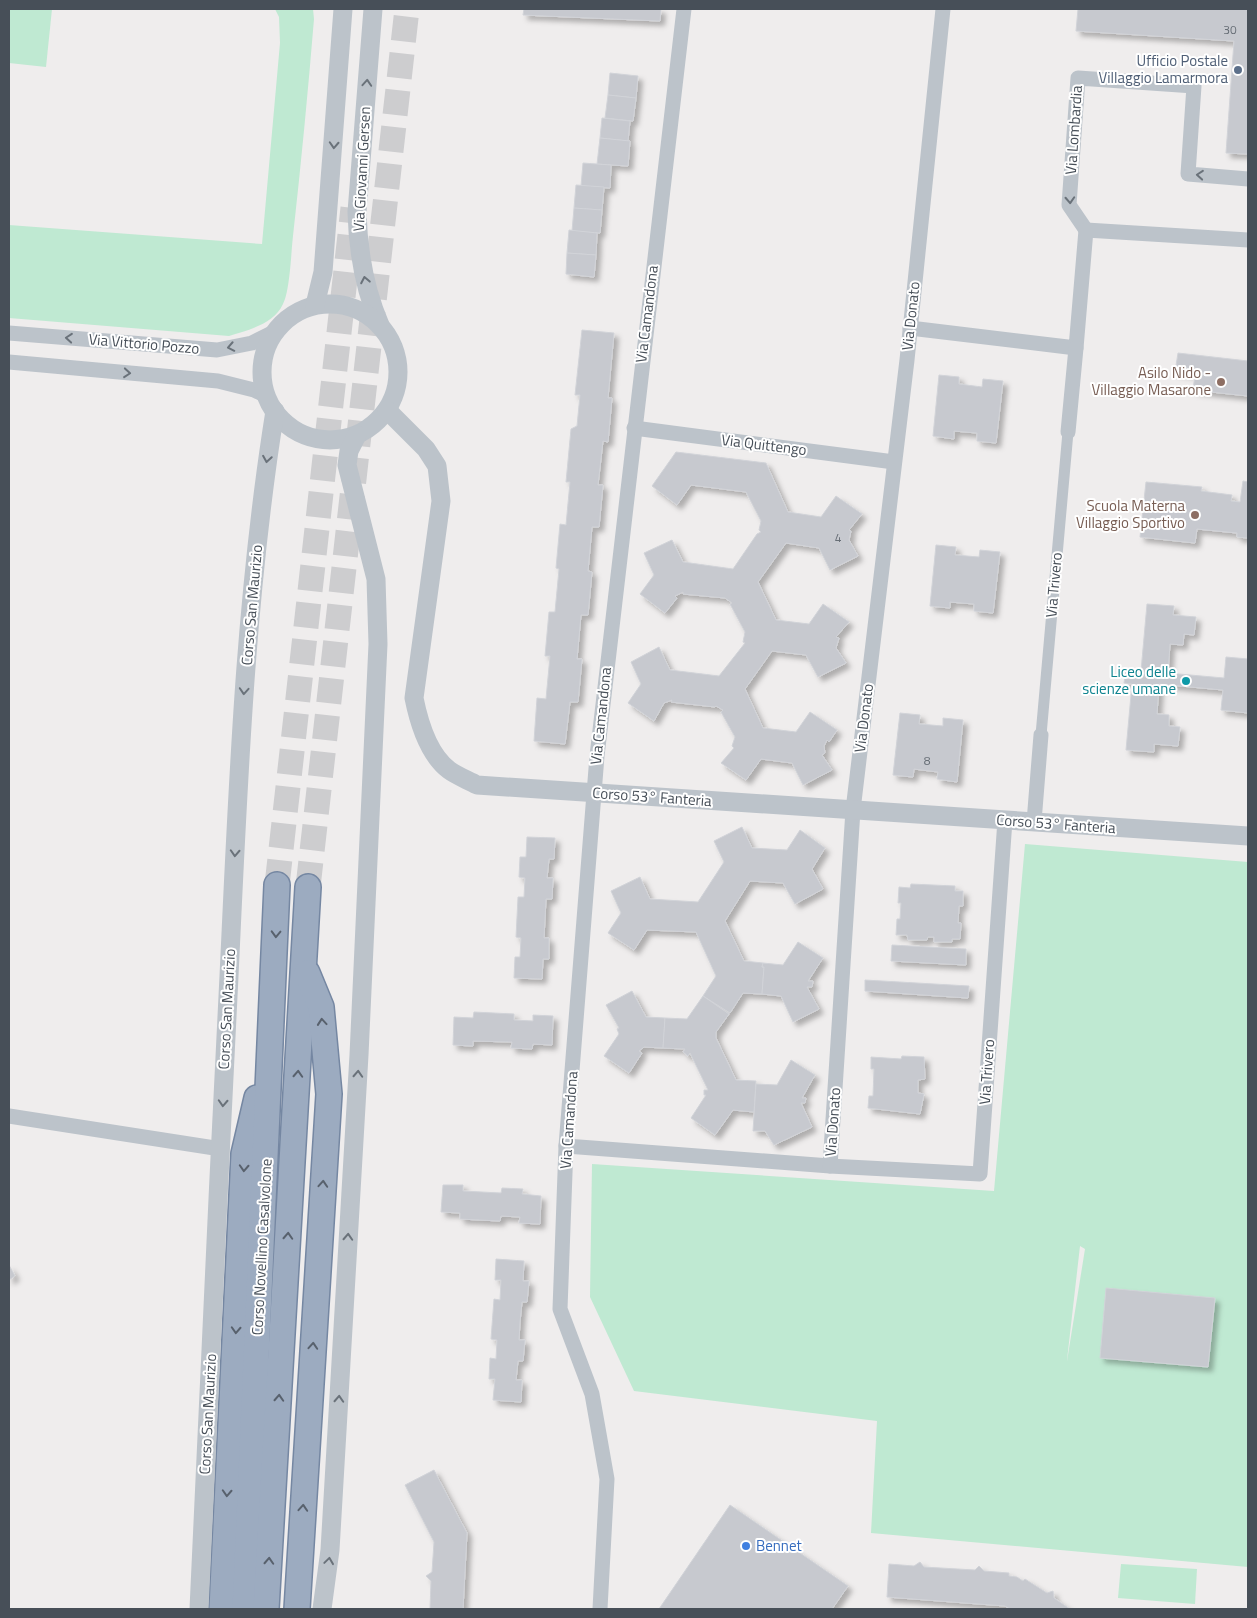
<svg xmlns="http://www.w3.org/2000/svg" width="1257" height="1618" viewBox="0 0 1257 1618" font-family="'Titillium Web',sans-serif">
<style>
.green{fill:#bfe9d2;fill-rule:evenodd}
.building{fill:#c7c9cf;stroke:#d1d3d8;filter:url(#shadow)}
.lines{fill:none;stroke-linecap:round;stroke-linejoin:round}
.trunk-tunnel{stroke:#cdcdcf;stroke-width:25;stroke-dasharray:25 12;stroke-linecap:butt}
.trunk-casing{stroke:#7587a2;stroke-width:28}
.pedestrian{stroke:#bcc3ca;stroke-width:11}
.minor{stroke:#bcc3ca;stroke-width:15}
.tertiary{stroke:#bcc3ca;stroke-width:19}
.trunk{stroke:#9cabc0;stroke-width:25}
.oneway{stroke:#6a727a}
.oneway2{stroke:#58616d}
.service-dot{fill:#5c6f8a;stroke:#fff;stroke-width:2}
.education-dot{fill:#8d6e63;stroke:#fff;stroke-width:2}
.culture-dot{fill:#0f9aa8;stroke:#fff;stroke-width:2}
.shop-dot{fill:#3f7fe0;stroke:#fff;stroke-width:2}
.labels{text-anchor:middle;stroke-width:4;stroke-linejoin:round;paint-order:stroke}
.number-label{font-size:12px;fill:#676e76}
.service-label{font-size:15px;fill:#4e5e75;stroke:#fff;text-anchor:end}
.street-label{font-size:15px;fill:#474f58;stroke:#fff}
.education-label{font-size:15px;fill:#785e54;stroke:#fff;text-anchor:end}
.culture-label{font-size:15px;fill:#0d838f;stroke:#fff;text-anchor:end}
.shop-label{font-size:15px;fill:#366cbe;stroke:#fff;text-anchor:start}
</style>
<defs>
<filter id="shadow"><feDropShadow dx="4.5" dy="4.5" stdDeviation="2.5" flood-color="#0004"/></filter>
</defs>
<rect width="100%" height="100%" fill="#efeded"/>
<!-- green -->
<g class="green">
<polygon points="9,9 52,9 46,67 9,63"/>
<path d="M275,9H313L314,19C308,92 301,164 293,236C291,253 290,291 283,304C274,324 248,330 229,336L9,318V225L262,244L280,43L279,17Z"/>
<path d="M1025,844L1248,862V1567L871,1533L877,1421L634,1391L590,1297L592,1164L994,1191ZM1080,1246L1085,1249L1067,1361V1360Z"/>
<polygon points="1121,1564 1197,1569 1195,1604 1118,1598"/>
</g>
<!-- building -->
<g class="building">
<polygon points="524,9 661,9 660,21 523,15"/>
<polygon points="1078,9 1248,9 1248,154 1226,153 1234,41 1076,31"/>
<polygon points="610,73 638,76 636,98 608,95"/>
<polygon points="608,95 636,98 633,121 605,118"/>
<polygon points="602,118 630,121 628,141 600,138"/>
<polygon points="600,138 630,141 628,166 597,164"/>
<polygon points="583,163 611,165 610,188 581,186"/>
<polygon points="576,185 604,187 602,210 574,208"/>
<polygon points="574,208 602,210 600,233 572,231"/>
<polygon points="569,230 597,233 596,255 567,253"/>
<polygon points="567,253 596,255 594,277 566,274"/>
<polygon points="582,330 614,333 608,398 612,398 608,442 603,441 598,485 603,485 599,527 592,527 588,571 592,572 588,615 581,615 577,659 582,659 578,702 570,702 565,744 534,741 537,698 546,699 550,656 545,656 549,612 555,612 559,569 556,568 560,524 566,525 570,482 566,482 571,429 577,426 580,395 575,395"/>
<polygon points="1178,353 1248,361 1248,396 1193,390 1195,374 1175,372"/>
<polygon points="939,375 959,377 959,384 982,387 983,379 1003,381 996,443 977,441 977,433 954,431 954,439 933,436"/>
<polygon points="676,452 766,463 788,512 821,517 836,496 862,514 849,530 851,531 849,540 858,556 830,570 819,548 786,543 758,582 776,620 809,624 823,604 849,622 836,637 839,638 836,648 846,663 818,677 806,655 772,651 745,689 763,728 796,732 810,712 837,730 829,742 827,740 824,746 825,753 822,755 832,770 803,785 792,763 761,759 746,780 721,763 734,748 732,746 735,737 721,712 723,710 716,706 715,707 671,702 672,700 664,703 654,721 628,703 641,684 631,662 659,647 670,670 719,676 745,643 743,642 745,632 730,604 732,603 725,598 683,594 683,592 675,596 677,598 665,613 640,594 654,575 644,553 672,540 683,562 733,569 757,534 761,532 759,530 761,521 746,492 691,485 677,505 652,486"/>
<polygon points="1243,481 1248,482 1248,538 1237,537 1237,533 1197,529 1195,543 1140,537 1146,482 1202,487 1201,491 1232,495 1231,501 1240,502"/>
<polygon points="936,545 956,547 955,555 979,557 980,550 1000,552 993,613 974,611 974,604 950,602 950,608 930,606"/>
<polygon points="1147,604 1174,606 1173,615 1196,617 1194,635 1184,634 1183,645 1170,644 1168,673 1224,678 1226,657 1248,659 1248,713 1221,710 1223,690 1159,684 1157,714 1169,715 1169,726 1180,727 1178,746 1154,744 1154,752 1126,750 1132,684 1124,683 1126,670 1141,671"/>
<polygon points="900,713 920,715 919,724 943,726 943,718 963,720 957,782 937,779 938,772 914,769 913,777 893,775"/>
<polygon points="742,827 752,848 787,850 800,830 825,848 812,869 823,889 795,904 783,883 750,881 725,921 744,961 763,963 762,967 764,967 762,994 743,993 730,1013 703,996 716,976 696,932 647,930 634,950 608,933 621,913 611,891 640,877 650,899 698,902 724,862 714,841"/>
<polygon points="527,837 555,838 554,859 549,859 547,878 553,878 552,899 546,899 544,938 549,938 549,959 543,959 542,979 514,978 515,957 520,957 521,938 516,937 518,897 524,897 525,878 519,877 520,857 526,857"/>
<polygon points="911,884 955,886 955,891 963,891 963,906 959,906 958,923 961,923 960,939 952,939 952,942 934,942 934,937 928,937 927,940 908,940 907,935 896,935 897,919 900,919 901,903 898,903 899,887 910,888"/>
<polygon points="798,942 823,958 808,981 813,981 812,987 807,987 819,1009 793,1022 781,996 762,994 764,967 762,967 763,963 783,965"/>
<polygon points="892,945 966,949 966,965 891,961"/>
<polygon points="865,980 969,986 968,998 865,991"/>
<polygon points="632,991 646,1017 665,1018 663,1048 644,1047 639,1051 642,1053 629,1073 604,1056 619,1034 617,1029 619,1028 606,1005"/>
<polygon points="703,996 729,1014 716,1032 716,1038 736,1080 756,1081 754,1112 733,1110 715,1135 691,1118 706,1095 704,1095 704,1090 708,1090 690,1053 688,1056 683,1052 685,1049 663,1048 665,1018 687,1019"/>
<polygon points="474,1012 514,1014 514,1020 533,1021 533,1015 553,1016 552,1045 533,1044 532,1049 511,1048 512,1042 473,1041 473,1046 453,1045 454,1017 473,1018"/>
<polygon points="902,1056 924,1057 925,1079 918,1080 918,1093 924,1094 920,1114 868,1108 869,1096 873,1096 874,1069 871,1069 871,1057 901,1059"/>
<polygon points="791,1060 815,1075 802,1098 806,1098 805,1103 801,1103 812,1127 774,1145 765,1131 753,1131 756,1084 777,1085"/>
<polygon points="443,1185 463,1185 463,1191 501,1193 502,1188 523,1189 522,1194 541,1196 540,1224 519,1223 520,1217 501,1216 500,1221 460,1219 460,1213 441,1212"/>
<polygon points="496,1259 524,1261 523,1281 529,1281 527,1302 522,1302 520,1322 519,1340 525,1340 523,1361 518,1361 516,1380 522,1380 521,1402 493,1400 495,1379 489,1379 490,1358 496,1359 497,1340 491,1339 494,1299 500,1300 501,1280 495,1280"/>
<polygon points="9,1265 15,1276 9,1280"/>
<polygon points="1106,1288 1215,1298 1208,1367 1100,1358"/>
<polygon points="434,1470 467,1533 463,1609 430,1609 431,1581 426,1576 432,1572 434,1542 405,1485"/>
<polygon points="730,1505 848,1586 832,1609 659,1609"/>
<polygon points="920,1562 924,1567 975,1570 979,1566 984,1571 1009,1573 1009,1576 1017,1577 1023,1581 1025,1579 1047,1593 1053,1591 1054,1598 1070,1609 1010,1609 1005,1606 887,1597 889,1564 914,1566"/>
</g>
<g class="lines">
<!-- trunk-tunnel -->
<g class="trunk-tunnel">
<polyline points="277,885 353,208"/>
<polyline points="308,887 407,9"/>
</g>
<defs>
<g id="trunk">
<polyline points="222,1609 244,1154 257,1098"/>
<polyline points="245,1609 277,885"/>
<polyline points="266,1609 308,887"/>
<polyline points="297,1609 329,1094 321,1007 307,973"/>
</g>
</defs>
<!-- trunk casing -->
<use href="#trunk" class="trunk-casing"/>
<!-- pedestrian -->
<polyline class="pedestrian" points="1041,735 1068,432"/>
<!-- minor -->
<g class="minor">
<polyline points="1086,230 1069,205 1078,78 1194,86 1188,174 1248,179"/>
<polyline points="910,328 1076,348 1086,230 1248,240"/>
<polyline points="9,333 217,350 252,343 276,331"/>
<polyline points="9,362 218,381 254,390 267,396"/>
<polyline points="634,428 894,462"/>
<polyline points="1068,432 1076,348"/>
<polyline points="1034,822 1041,735"/>
<polyline points="9,1116 221,1149"/>
<polyline points="566,1146 830,1166 853,810 907,360 943,9"/>
<polyline points="830,1166 980,1174 1005,820"/>
<polyline points="600,1609 607,1479 592,1394 560,1309 566,1146 597,756 684,9"/>
</g>
<!-- tertiary -->
<g class="tertiary">
<path d="M373,9L357,212C358,251 364,288 380,325"/>
<circle cx="330" cy="372" r="68"/>
<polyline points="315,305 323,272 343,9"/>
<path d="M387,410L426,449L437,466L441,501L414,698C419,723 428,754 449,770C457,776 468,780 477,785L1248,836"/>
<path d="M199,1609C207,1398 219,1187 229,976C238,787 245,598 275,411"/>
<polyline points="322,1609 330,1550 359,1055 378,644 376,579 347,465 349,451 357,435"/>
</g>
<!-- trunk -->
<use href="#trunk" class="trunk"/>
</g>
<!-- one-way arrows -->
<defs><path id="oneway-chevron" d="M-2-3.5L2.5 0L-2 3.5" fill="none" stroke-width="1.6" stroke-linecap="round" stroke-linejoin="round" transform="scale(1.25)"/></defs>
<g class="oneway">
<use href="#oneway-chevron" transform="translate(367 83) rotate(-86)"/>
<use href="#oneway-chevron" transform="translate(334 145) rotate(93)"/>
<use href="#oneway-chevron" transform="translate(1200 175) rotate(-175)"/>
<use href="#oneway-chevron" transform="translate(1070 200) rotate(87)"/>
<use href="#oneway-chevron" transform="translate(365 280) rotate(-101)"/>
<use href="#oneway-chevron" transform="translate(69 338) rotate(-175)"/>
<use href="#oneway-chevron" transform="translate(231 347) rotate(169)"/>
<use href="#oneway-chevron" transform="translate(127 373) rotate(5)"/>
<use href="#oneway-chevron" transform="translate(267 459) rotate(99)"/>
<use href="#oneway-chevron" transform="translate(244 691) rotate(94)"/>
<use href="#oneway-chevron" transform="translate(235 853) rotate(93)"/>
<use href="#oneway-chevron" transform="translate(358 1074) rotate(-87)"/>
<use href="#oneway-chevron" transform="translate(223 1103) rotate(93)"/>
<use href="#oneway-chevron" transform="translate(348 1237) rotate(-87)"/>
<use href="#oneway-chevron" transform="translate(339 1399) rotate(-87)"/>
<use href="#oneway-chevron" transform="translate(329 1561) rotate(-82)"/>
</g>
<g class="oneway2">
<use href="#oneway-chevron" transform="translate(276 934) rotate(92)"/>
<use href="#oneway-chevron" transform="translate(322 1022) rotate(-95)"/>
<use href="#oneway-chevron" transform="translate(298 1074) rotate(-87)"/>
<use href="#oneway-chevron" transform="translate(244 1168) rotate(93)"/>
<use href="#oneway-chevron" transform="translate(323 1184) rotate(-86)"/>
<use href="#oneway-chevron" transform="translate(288 1236) rotate(-87)"/>
<use href="#oneway-chevron" transform="translate(236 1330) rotate(93)"/>
<use href="#oneway-chevron" transform="translate(313 1346) rotate(-86)"/>
<use href="#oneway-chevron" transform="translate(279 1398) rotate(-87)"/>
<use href="#oneway-chevron" transform="translate(227 1493) rotate(93)"/>
<use href="#oneway-chevron" transform="translate(303 1508) rotate(-86)"/>
<use href="#oneway-chevron" transform="translate(269 1561) rotate(-87)"/>
</g>
<!-- markers -->
<circle class="service-dot" cx="1238" cy="70" r="5"/>
<g class="education-dot">
<circle cx="1221" cy="382" r="5"/>
<circle cx="1195" cy="515" r="5"/>
</g>
<circle class="culture-dot" cx="1186" cy="681" r="5"/>
<circle class="shop-dot" cx="746" cy="1546" r="5"/>
<g class="labels">
<!-- number labels -->
<g class="number-label">
<text x="1230" y="34">30</text>
<text x="838" y="542">4</text>
<text x="927" y="765">8</text>
</g>
<!-- service labels -->
<g class="service-label">
<text x="1228" y="66">Ufficio Postale<tspan x="1228" dy="17">Villaggio Lamarmora</tspan></text>
</g>
<!-- street labels -->
<g class="street-label">
<text transform="translate(1074 130) rotate(-86)" y="5">Via Lombardia</text>
<text transform="translate(362 169) rotate(-87)" y="5">Via Giovanni Gersen</text>
<text transform="translate(647 314) rotate(-83)" y="5">Via Camandona</text>
<text transform="translate(911 316) rotate(-84)" y="5">Via Donato</text>
<text transform="translate(144 344) rotate(5)" y="5">Via Vittorio Pozzo</text>
<text transform="translate(764 445) rotate(7)" y="5">Via Quittengo</text>
<text transform="translate(1054 585) rotate(-85)" y="5">Via Trivero</text>
<text transform="translate(252 605) rotate(-85)" y="5">Corso San Maurizio</text>
<text transform="translate(601 716) rotate(-84)" y="5">Via Camandona</text>
<text transform="translate(864 718) rotate(-83)" y="5">Via Donato</text>
<text transform="translate(652 797) rotate(4)" y="5">Corso 53° Fanteria</text>
<text transform="translate(1056 824) rotate(4)" y="5">Corso 53° Fanteria</text>
<text transform="translate(227 1009) rotate(-87)" y="5">Corso San Maurizio</text>
<text transform="translate(987 1072) rotate(-86)" y="5">Via Trivero</text>
<text transform="translate(569 1120) rotate(-86)" y="5">Via Camandona</text>
<text transform="translate(833 1122) rotate(-86)" y="5">Via Donato</text>
<text transform="translate(262 1247) rotate(-87)" y="5">Corso Novellino Casalvolone</text>
<text transform="translate(208 1414) rotate(-87)" y="5">Corso San Maurizio</text>
</g>
<!-- education labels -->
<g class="education-label">
<text x="1211" y="378">Asilo Nido -<tspan x="1211" dy="17">Villaggio Masarone</tspan></text>
<text x="1185" y="511">Scuola Materna<tspan x="1185" dy="17">Villaggio Sportivo</tspan></text>
</g>
<!-- culture labels -->
<g class="culture-label">
<text x="1176" y="677">Liceo delle<tspan x="1176" dy="17">scienze umane</tspan></text>
</g>
<!-- shop labels -->
<g class="shop-label">
<text x="756" y="1551">Bennet</text>
</g>
</g>
<!-- border -->
<rect width="1257" height="1618" fill="none" stroke="#474f58" stroke-width="20"/>
</svg>
